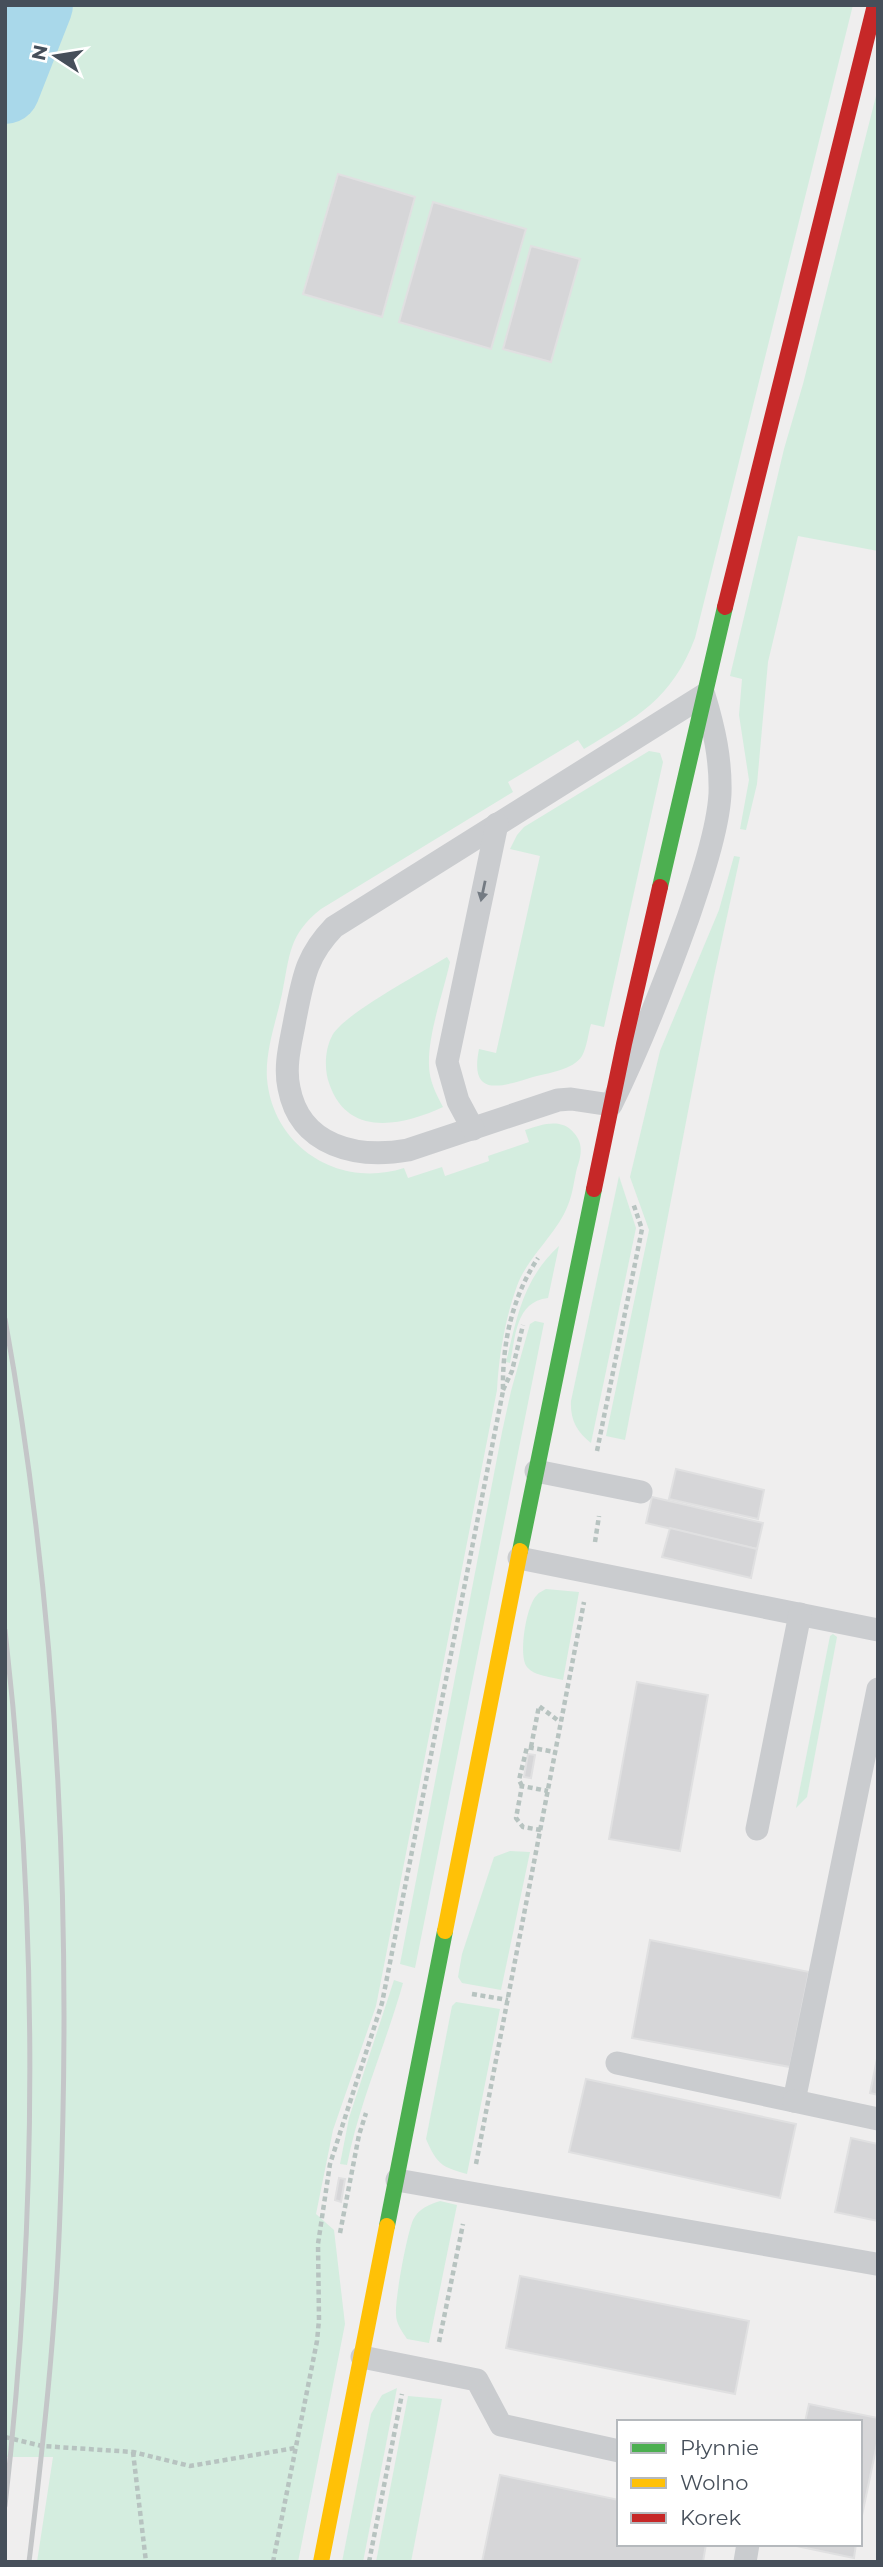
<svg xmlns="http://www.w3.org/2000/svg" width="883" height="2567" viewBox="0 0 883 2567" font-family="Montserrat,sans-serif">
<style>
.green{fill:#d4eddf}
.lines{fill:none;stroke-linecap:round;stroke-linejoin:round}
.river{stroke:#a9d8ea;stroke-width:70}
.building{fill:#d6d6d8;stroke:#e0e0e1;stroke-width:2}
.path{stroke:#b7c3c0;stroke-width:4.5;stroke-dasharray:5 3.5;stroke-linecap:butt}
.lane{stroke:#cacccf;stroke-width:23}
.fast{stroke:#4caf50;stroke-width:16}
.slow{stroke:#ffc107;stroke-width:16}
.jam{stroke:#c62828;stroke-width:16}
.rail{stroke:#c4c6c8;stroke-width:5}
.oneway{fill:#747b83}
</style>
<rect width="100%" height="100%" fill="#efeeee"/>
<!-- green -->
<g class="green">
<path d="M5,5H853L695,638C672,699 637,717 584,749L578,740L508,782L513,792L321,909C288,935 290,956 282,994C276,1022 265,1051 267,1079C273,1147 339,1189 404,1168L408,1178L442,1167L445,1176L489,1161L488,1156L529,1142L525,1130C541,1125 561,1117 574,1133C584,1144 581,1156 577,1168C574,1180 573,1193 568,1205C557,1234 528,1256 517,1286C505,1319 499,1355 497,1390L376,2006L333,2130L316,2214L334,2230L345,2324L298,2562H37L53,2457H5Z"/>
<polygon points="878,88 878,551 798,536 768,662 757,784 746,830 740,829 749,780 739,715 742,679 730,676 784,449 803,384"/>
<path d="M649,751L660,753L663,762L604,1027L591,1024C588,1034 587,1047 582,1056C573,1070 548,1073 533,1077C501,1087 469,1098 479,1049L496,1053L540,856L510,849L517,835L524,827Z"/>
<polygon points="734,856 740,857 714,976 625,1440 606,1436 649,1230 630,1177 660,1051 719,910"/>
<path d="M447,957L450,962C443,994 428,1033 429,1065C429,1080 436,1094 443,1107C402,1126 347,1138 329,1083C324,1069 325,1049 332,1036C343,1014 423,972 447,957Z"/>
<path d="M619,1176L636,1228L591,1443C577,1432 570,1420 571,1401Z"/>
<path d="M559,1246L548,1298C515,1302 516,1336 510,1363L506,1362C517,1317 523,1279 559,1246Z"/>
<polygon points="535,1321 544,1323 415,1968 400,1964 502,1432 511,1391 530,1324"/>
<path d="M546,1589L579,1592L563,1680C552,1677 534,1676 527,1667C518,1656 526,1605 537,1595C539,1592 543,1591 546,1589Z"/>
<polygon points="833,1634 837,1637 807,1797 796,1808 830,1636"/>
<polygon points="510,1851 530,1852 501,1990 462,1983 458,1977 462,1954 494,1857"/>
<path d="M394,1980L403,1983C386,2044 359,2103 347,2165L340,2164L349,2118Z"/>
<path d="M456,2002L500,2009L467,2174C441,2167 437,2164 426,2139L452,2006Z"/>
<path d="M440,2201L457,2205L429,2343L407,2339C402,2331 396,2324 396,2314C395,2298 407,2234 413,2220C418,2209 430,2204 440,2201Z"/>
<polygon points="397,2388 363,2562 342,2562 371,2414 382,2395"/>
<polygon points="408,2396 442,2399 411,2562 376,2562"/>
</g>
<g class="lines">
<!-- river -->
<polyline class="river" points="5,89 38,5"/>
</g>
<!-- building -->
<g class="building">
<polygon points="338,174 415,197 382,317 303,294"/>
<polygon points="433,202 526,229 491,349 399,322"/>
<polygon points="531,246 580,259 551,362 503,349"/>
<polygon points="676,1469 764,1490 758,1519 669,1499"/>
<polygon points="652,1497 763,1523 757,1549 646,1523"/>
<polygon points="670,1528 757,1549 751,1578 662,1557"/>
<polygon points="637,1682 708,1695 680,1851 609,1839"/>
<polygon points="528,1754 535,1755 531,1778 524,1777"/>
<polygon points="650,1940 809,1972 790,2067 632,2038"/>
<polygon points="878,2054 878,2095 870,2093"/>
<polygon points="586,2079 796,2124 780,2198 569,2152"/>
<polygon points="851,2138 878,2144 878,2221 835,2212"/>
<polygon points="339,2178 345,2179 341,2202 335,2200"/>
<polygon points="520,2276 749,2321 735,2394 506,2348"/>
<polygon points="809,2404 878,2418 878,2439 860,2525 860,2422 805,2422"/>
<polygon points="500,2475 619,2500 619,2544 706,2544 703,2562 482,2562"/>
<polygon points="787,2544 856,2544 854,2558"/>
</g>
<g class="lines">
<!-- path -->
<g class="path">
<polyline points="503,1390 512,1371 523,1325"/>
<polyline points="597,1451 642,1229 633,1203"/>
<polyline points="595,1542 599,1516"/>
<polyline points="531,1747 539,1706 560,1722"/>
<polyline points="522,1786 519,1780 527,1747 555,1752"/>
<polyline points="541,1830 523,1827 516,1818 522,1786 548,1791"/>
<polyline points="472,1994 508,2000"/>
<polyline points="476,2164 584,1602"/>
<polyline points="340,2233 359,2135 366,2113"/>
<polyline points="439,2342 463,2224"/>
<polyline points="5,2437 42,2446 133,2452 190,2466 295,2448"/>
<polyline points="133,2452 146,2562"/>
<path d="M273,2562L317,2341L319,2320L318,2244L330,2164L382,2003L503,1391C502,1344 512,1297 538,1258"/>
<polyline points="369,2562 402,2394"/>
</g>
<!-- lane -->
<g class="lane">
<path d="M704,695C714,728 721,759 720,794C718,830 700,883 688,918C665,982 641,1044 611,1105L571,1099L558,1100L408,1150C358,1159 300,1147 289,1088C284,1065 291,1042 295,1019C303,980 305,957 334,927Z"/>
<polyline points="473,1129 458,1101 447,1062 497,824"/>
<polyline points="536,1471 641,1492"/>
<polyline points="519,1558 878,1630"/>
<polyline points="757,1829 800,1614"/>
<polyline points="617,2063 794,2101 878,1689"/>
<polyline points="794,2101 878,2119"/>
<polyline points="397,2180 876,2264"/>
<polyline points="362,2357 477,2380 501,2425 619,2451"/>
<polyline points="745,2562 748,2544"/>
</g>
<!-- fast -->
<g class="fast">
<polyline points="660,887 725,607"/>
<polyline points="520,1551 594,1189"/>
<polyline points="387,2226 445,1931"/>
</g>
<!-- slow -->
<g class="slow">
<polyline points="445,1931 520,1551"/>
<polyline points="321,2562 387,2226"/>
</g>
<!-- jam -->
<g class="jam">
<polyline points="725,607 875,5"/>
<polyline points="594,1189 624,1044 660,887"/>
</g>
<!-- rail -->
<g class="rail">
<path d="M5,1319C58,1612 72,1914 60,2212C56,2329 43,2446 29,2562"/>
<path d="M5,1630C38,1921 38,2215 5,2506"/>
</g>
</g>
<!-- one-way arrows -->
<defs><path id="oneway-solid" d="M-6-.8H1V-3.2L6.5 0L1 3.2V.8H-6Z" transform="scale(1.75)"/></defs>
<use class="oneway" href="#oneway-solid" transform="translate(483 891) rotate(102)"/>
<!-- border -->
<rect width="883" height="2567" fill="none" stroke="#464f5a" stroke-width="14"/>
<!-- legend -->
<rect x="617" y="2420" width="245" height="126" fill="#ffffff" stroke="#b5b9bd" stroke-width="2"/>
<rect x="631" y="2443" width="35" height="10" fill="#4caf50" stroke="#b5b9bd" stroke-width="2"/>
<text x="680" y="2455" font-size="21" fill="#464f5a">Płynnie</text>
<rect x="631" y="2478" width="35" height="10" fill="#ffc107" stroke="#b5b9bd" stroke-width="2"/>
<text x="680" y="2490" font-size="21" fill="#464f5a">Wolno</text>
<rect x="631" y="2513" width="35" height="10" fill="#c62828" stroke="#b5b9bd" stroke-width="2"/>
<text x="680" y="2525" font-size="21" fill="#464f5a">Korek</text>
<!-- north arrow -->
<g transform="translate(56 56) rotate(282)" stroke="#ffffff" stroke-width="5" paint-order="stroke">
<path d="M0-5L12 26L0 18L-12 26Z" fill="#464f5a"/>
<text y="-10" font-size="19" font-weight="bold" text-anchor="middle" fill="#464f5a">N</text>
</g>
</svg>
